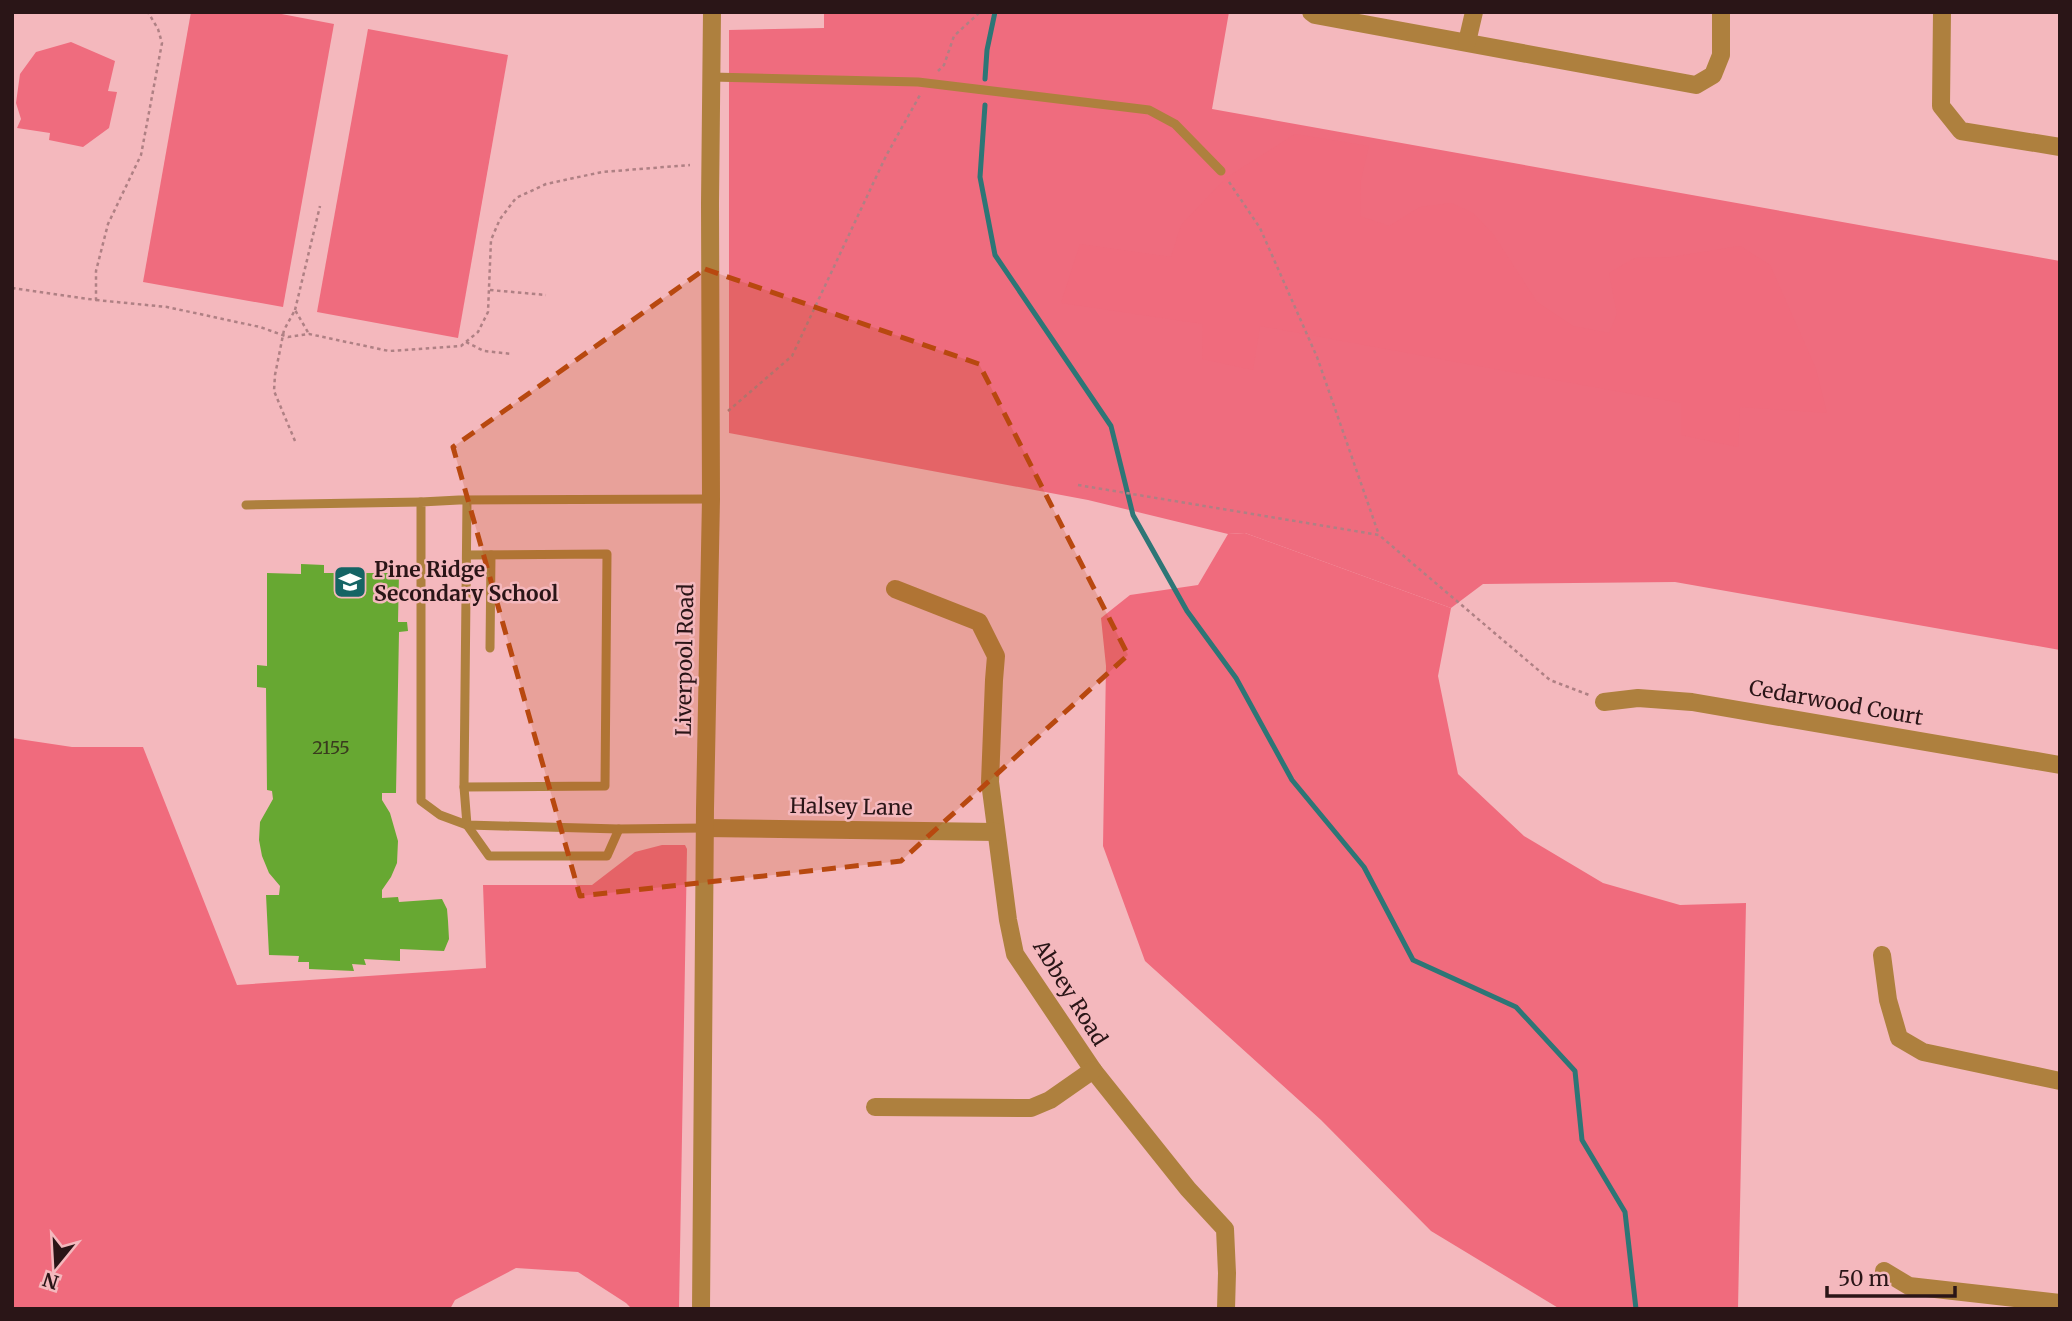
<svg xmlns="http://www.w3.org/2000/svg" width="2072" height="1321" viewBox="0 0 2072 1321" font-family="Merriweather,serif">
<style>
.green{fill:#ef6c7e}
.forest{fill:#f06b7d}
.lines{fill:none;stroke-linecap:round;stroke-linejoin:round}
.stream{stroke:#2d7676;stroke-width:5}
.building{fill:#67a832}
.path{stroke:#af8084;stroke-width:2.5;stroke-dasharray:3.5 3.5;stroke-linecap:butt}
.lane{stroke:#ae803e;stroke-width:9}
.street{stroke:#ae803e;stroke-width:18}
.marked{fill:#b8480f;fill-opacity:0.2;stroke:#b8480f;stroke-width:5;stroke-dasharray:14 9;stroke-linejoin:round}
.labels{text-anchor:middle;stroke-width:5;stroke-linejoin:round;paint-order:stroke}
.number-label{font-size:18px;fill:#393a1e}
.poi-label{font-size:21px;font-weight:bold;fill:#2a1517;stroke:#f4b8bd;text-anchor:start}
.street-label{font-size:21px;fill:#2a1517;stroke:#f4b8bd}
</style>
<rect width="100%" height="100%" fill="#f4b8bd"/>
<!-- green -->
<g class="green">
<polygon points="191,12 271,12 334,24 283,307 143,282"/>
<polygon points="824,12 1229,12 1212,109 2060,261 2060,650 1675,582 1483,584 1451,608 1245,533 1228,534 1088,500 729,433 729,30 824,28"/>
<polygon points="368,29 508,55 458,338 317,312"/>
<polygon points="71,42 115,61 108,91 117,92 109,128 83,147 49,140 50,133 17,128 21,119 16,103 20,74 36,52"/>
</g>
<!-- forest -->
<g class="forest">
<polygon points="1295,134 1369,146 1361,180 1360,216 1389,226 1420,207 1451,203 1473,213 1493,234 1537,302 1573,326 1609,333 1617,314 1609,273 1635,258 1671,257 1740,246 1770,265 1816,369 1827,413 1740,407 1738,447 1681,435 1681,403 1260,326 1253,370 1202,359 1203,324 1061,303 1080,244 1171,257 1181,225 1226,178"/>
<polygon points="1245,533 1451,608 1438,676 1458,774 1524,836 1603,883 1680,905 1746,903 1738,1309 1560,1309 1431,1231 1321,1120 1145,961 1103,846 1106,666 1101,618 1130,595 1198,585 1228,534"/>
<polygon points="12,738 72,747 143,747 237,985 486,968 483,885 592,885 635,852 662,845 685,845 687,849 679,1309 632,1309 626,1303 578,1272 516,1268 455,1300 450,1309 12,1309"/>
</g>
<g class="lines">
<!-- stream -->
<g class="stream">
<polyline points="985,79 987,50 995,12"/>
<polyline points="985,105 980,177 995,255 1111,426 1133,515 1187,611 1236,678 1292,780 1364,867 1413,960 1516,1007 1575,1071 1582,1140 1625,1212 1636,1309"/>
</g>
</g>
<!-- building -->
<polygon class="building" points="301,564 324,565 324,573 399,573 398,622 407,622 408,631 399,632 396,793 382,793 382,800 390,813 398,841 397,863 391,877 382,890 382,898 398,897 399,902 442,899 447,909 448,921 449,939 444,951 400,949 400,961 364,959 366,965 352,964 354,971 309,969 309,962 298,962 299,956 269,955 266,895 279,895 280,886 269,873 262,856 259,840 260,822 273,799 272,791 267,790 266,688 257,687 257,665 267,666 267,573 301,574"/>
<g class="lines">
<!-- path -->
<g class="path">
<polyline points="938,71 944,65 954,36 980,12"/>
<polyline points="1229,182 1260,228 1317,357 1379,535"/>
<polyline points="12,288 96,300 96,271 108,224 141,155 162,43 158,29 148,12"/>
<polyline points="490,290 546,295"/>
<polyline points="96,300 167,307 260,327 288,337 309,334 389,351 461,346 478,332 488,312 491,240 500,219 516,198 546,184 602,172 690,165"/>
<polyline points="295,310 320,206"/>
<polyline points="466,342 484,351 512,354"/>
<polyline points="728,411 792,356 886,156 920,95"/>
<polyline points="295,441 274,391 275,375 284,330 295,310 309,334"/>
<polyline points="1078,485 1379,535 1550,680 1589,695"/>
</g>
<!-- lane -->
<g class="lane">
<polyline points="711,77 918,82 1149,110 1175,124 1221,171"/>
<polyline points="467,500 464,787 467,825 489,856 607,856 619,829"/>
<polyline points="246,505 421,502"/>
<polyline points="490,648 491,555"/>
<polyline points="464,787 605,786 607,554 467,555"/>
<polyline points="704,828 619,829 467,825 440,815 421,801 421,502 459,500 711,499"/>
</g>
<!-- street -->
<g class="street">
<polyline points="1311,12 1315,15 1696,85 1713,75 1721,55 1721,12"/>
<polyline points="1942,12 1941,106 1961,131 2060,147"/>
<polyline points="1467,42 1474,12"/>
<polyline points="895,589 979,622 996,656 994,680 990,782 1008,920 1015,954 1093,1070 1188,1189 1225,1229 1227,1273 1226,1309"/>
<polyline points="1604,702 1638,698 1692,702 2060,765"/>
<polyline points="704,828 996,832"/>
<polyline points="1882,955 1888,1000 1899,1038 1923,1052 2060,1081"/>
<polyline points="875,1107 1031,1108 1050,1100 1093,1070"/>
<polyline points="1884,1271 1909,1286 2060,1303"/>
<polyline points="701,1309 705,809 711,499 710,203 712,12"/>
</g>
</g>
<!-- marked area -->
<path class="marked" d="M705,269L979,364L1128,655L901,861L580,896L453,447Z"/>
<!-- icons -->
<defs>
<symbol id="school-square" viewBox="-11 -11 22 22"><rect x="-9" y="-9" width="18" height="18" rx="4" fill="#156464" stroke="#f4b8bd"/><path d="M0-5L7-2L0 1L-7-2ZM-4 1L0 2.5L4 1V4Q0 6-4 4Z" fill="#fff"/></symbol>
</defs>
<g fill-rule="evenodd">
<use href="#school-square" x="331" y="563" width="38" height="38"/>
</g>
<g class="labels">
<!-- number labels -->
<g class="number-label">
<text x="331" y="754">2155</text>
</g>
<!-- poi labels -->
<g class="poi-label">
<text x="374" y="577">Pine Ridge<tspan x="374" dy="24">Secondary School</tspan></text>
</g>
<!-- street labels -->
<g class="street-label">
<text transform="translate(685 660) rotate(-89)" y="7">Liverpool Road</text>
<text transform="translate(1836 703) rotate(10)" y="7">Cedarwood Court</text>
<text transform="translate(851 807) rotate(1)" y="7">Halsey Lane</text>
<text transform="translate(1070 993) rotate(58)" y="7">Abbey Road</text>
</g>
</g>
<!-- border -->
<rect width="2072" height="1321" fill="none" stroke="#2a1517" stroke-width="28"/>
<!-- north arrow -->
<g transform="translate(56 1265) rotate(198)" stroke="#f4b8bd" stroke-width="5" paint-order="stroke">
<path d="M0-5L12 26L0 18L-12 26Z" fill="#2a1517"/>
<text y="-10" font-size="19" font-weight="bold" text-anchor="middle" fill="#2a1517">N</text>
</g>
<!-- scale -->
<path d="M1827 1286v10h128v-10" fill="none" stroke="#2a1517" stroke-width="3.5"/>
<text x="1838" y="1286" font-size="21" fill="#2a1517" stroke="#f4b8bd" stroke-width="5" paint-order="stroke">50 m</text>
</svg>
